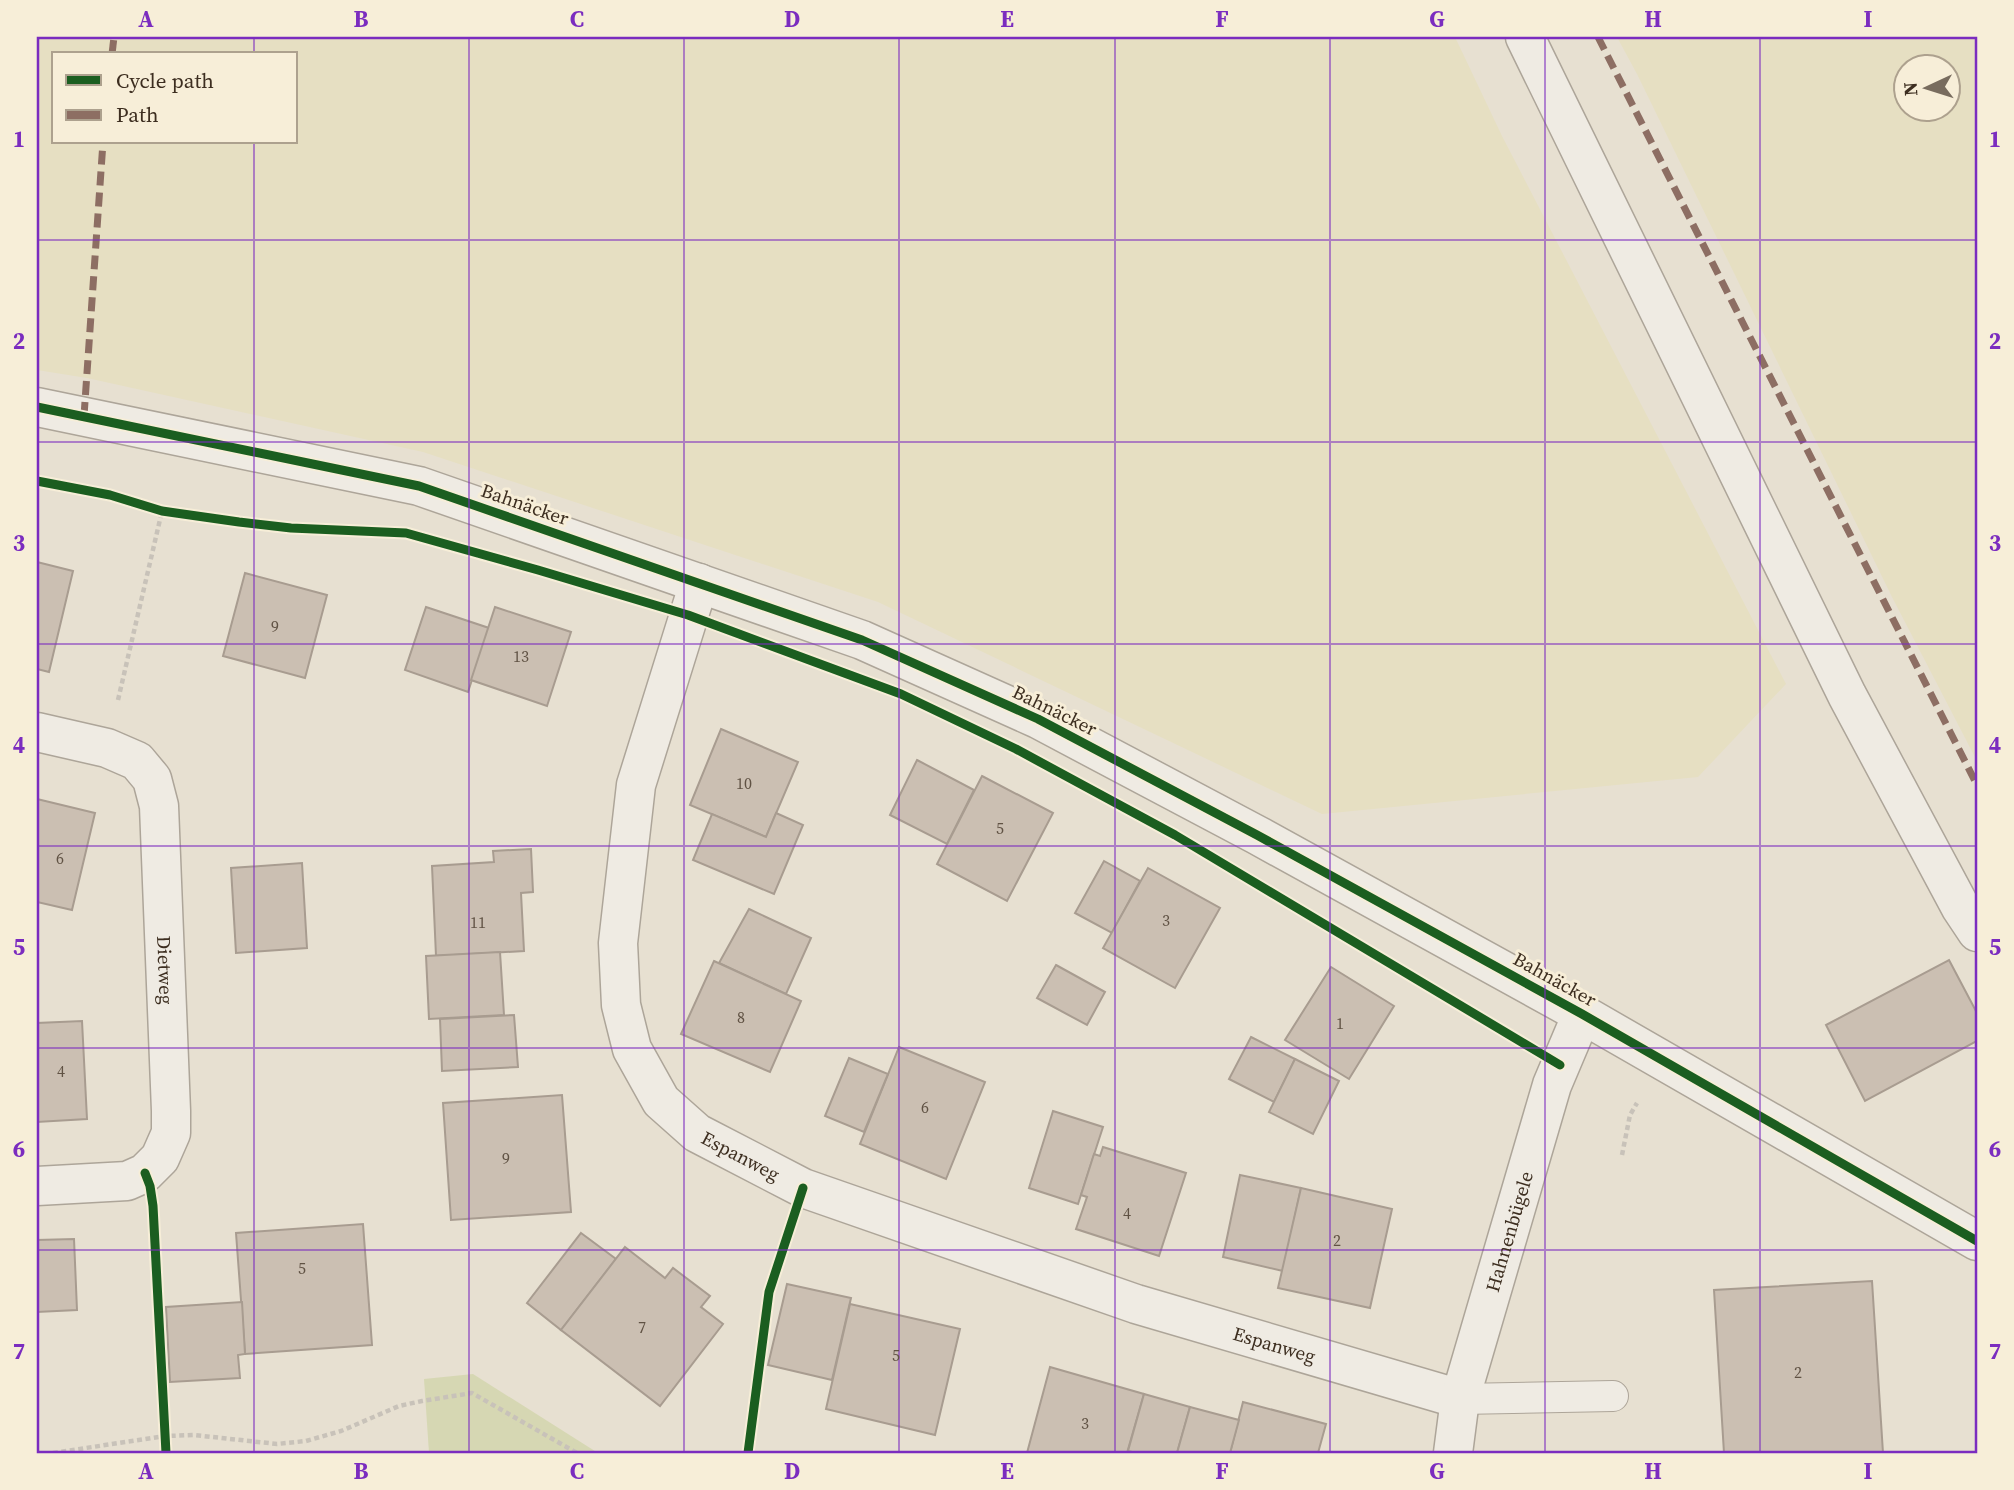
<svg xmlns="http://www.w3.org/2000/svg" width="2014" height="1490" viewBox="0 0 2014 1490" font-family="'Source Serif 4',serif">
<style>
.farmland{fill:#e6dfc2;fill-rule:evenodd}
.green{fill:#d6d7b3}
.building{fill:#cbbfb2;stroke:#a89c90;stroke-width:2}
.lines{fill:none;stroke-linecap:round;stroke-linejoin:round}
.service-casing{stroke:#ada599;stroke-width:32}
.minor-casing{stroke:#ada599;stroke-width:41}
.tertiary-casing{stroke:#ada599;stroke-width:41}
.path{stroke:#c8c2b9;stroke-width:4.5;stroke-dasharray:5 3.5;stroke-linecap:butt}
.service{stroke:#efebe3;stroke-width:30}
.minor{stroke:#efebe3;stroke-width:38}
.tertiary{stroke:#efebe3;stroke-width:38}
.quiet{stroke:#8d6e63;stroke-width:7;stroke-dasharray:14 7;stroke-linecap:butt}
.cycleway-casing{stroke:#f7eed8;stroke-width:13}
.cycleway{stroke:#1b5e20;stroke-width:9}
.grid{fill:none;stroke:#7b2cbf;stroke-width:2;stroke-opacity:0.55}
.labels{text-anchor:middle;stroke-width:6;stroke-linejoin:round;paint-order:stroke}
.number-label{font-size:16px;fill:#605244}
.street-label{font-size:19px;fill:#3d2e20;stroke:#f7eed8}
.neatline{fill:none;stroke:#7b2cbf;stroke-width:2.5}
.grid-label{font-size:23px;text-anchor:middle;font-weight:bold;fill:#7b2cbf}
</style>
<rect width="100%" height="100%" fill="#e7e0d1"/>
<!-- farmland -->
<g class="farmland">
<path d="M37,37H1455L1502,136L1786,684L1698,777L1322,814L878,602L423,452L87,378L37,370ZM54,54H296V142H54Z"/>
<path d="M1617,37H1977V761L1892,597L1637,74ZM1906,66H1948V108H1906Z"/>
</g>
<!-- green -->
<polygon class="green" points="473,1374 598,1453 429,1453 424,1379"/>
<!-- building -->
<g class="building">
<polygon points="37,562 73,571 49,672 37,669"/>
<polygon points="245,573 327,595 305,678 223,656"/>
<polygon points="426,607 489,628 468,692 405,670"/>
<polygon points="495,607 571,632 547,706 471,680"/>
<polygon points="721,729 798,762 766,837 690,805"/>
<polygon points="917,760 974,790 947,844 890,815"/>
<polygon points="982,776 1053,813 1007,901 937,864"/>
<polygon points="37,799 95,813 72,910 37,902"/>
<polygon points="776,813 803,825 774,894 693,860 712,814 766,837"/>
<polygon points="531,849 533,892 521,893 524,951 436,956 432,866 494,862 493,851"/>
<polygon points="1104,861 1140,881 1112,933 1075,913"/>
<polygon points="302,863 307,948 236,953 231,868"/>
<polygon points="1148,868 1220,908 1175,988 1103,948"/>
<polygon points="749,909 811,938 786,994 719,963"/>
<polygon points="500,952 504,1015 429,1019 426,956"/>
<polygon points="1949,960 1977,1013 1977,1041 1865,1101 1826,1025"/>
<polygon points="714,961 801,1001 770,1072 681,1034"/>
<polygon points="1056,965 1105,992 1087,1025 1037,998"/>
<polygon points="1331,967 1394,1006 1349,1079 1285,1040"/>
<polygon points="514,1015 518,1067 442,1071 440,1019"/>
<polygon points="82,1021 87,1119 37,1122 37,1023"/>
<polygon points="1251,1037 1295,1059 1274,1102 1229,1079"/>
<polygon points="899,1047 985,1082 946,1179 860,1144"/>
<polygon points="849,1058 888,1074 864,1132 825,1116"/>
<polygon points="1295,1059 1339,1081 1313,1134 1269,1112"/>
<polygon points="562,1095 571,1212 451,1220 443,1103"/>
<polygon points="1053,1111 1103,1127 1078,1204 1029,1188"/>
<polygon points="1103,1147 1186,1173 1159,1256 1076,1229 1087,1197 1081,1195 1094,1154 1100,1156"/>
<polygon points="1240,1175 1301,1188 1283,1271 1223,1257"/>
<polygon points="1301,1188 1392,1209 1370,1308 1278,1288"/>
<polygon points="363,1224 372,1345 245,1354 236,1233"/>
<polygon points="581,1233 616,1259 561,1330 527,1303"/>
<polygon points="74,1239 77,1310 37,1312 37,1240"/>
<polygon points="625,1247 665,1278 673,1268 710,1296 701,1307 723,1324 660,1406 561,1330"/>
<polygon points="1872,1281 1883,1453 1724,1453 1714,1290"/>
<polygon points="787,1284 851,1298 832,1380 768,1365"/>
<polygon points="242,1302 245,1354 238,1355 240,1378 170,1382 166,1307"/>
<polygon points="850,1304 960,1329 935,1435 826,1409"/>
<polygon points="1050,1367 1144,1394 1127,1453 1027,1453"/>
<polygon points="1144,1394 1190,1407 1177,1453 1136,1453 1128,1451"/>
<polygon points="1243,1402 1326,1424 1318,1453 1230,1453"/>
<polygon points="1190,1407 1239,1420 1230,1453 1177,1453"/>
</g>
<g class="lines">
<defs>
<polyline id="service" points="1460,1399 1613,1396"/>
<g id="minor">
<polyline points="37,407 419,486 862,640 1038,719 1257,835 1582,1014 1977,1241"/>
<path id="s1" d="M699,583L636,785L618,943L621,1005L632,1049L661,1101L697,1133L803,1188L1136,1304L1460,1399"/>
<path id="s2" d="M37,732L107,748L137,761L152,779L159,806L171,1111V1133L160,1158L145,1173L127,1181L37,1186"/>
<path id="s3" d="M1453,1453L1460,1399L1552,1085L1582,1014"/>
</g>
<polyline id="tertiary" points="1525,37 1847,695 1961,908 1977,932"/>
</defs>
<!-- service casing -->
<use href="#service" class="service-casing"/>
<!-- minor casing -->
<use href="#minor" class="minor-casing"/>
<!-- tertiary casing -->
<use href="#tertiary" class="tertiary-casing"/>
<!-- path -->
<g class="path">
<polyline points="118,700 162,511"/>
<polyline points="1622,1155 1630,1115 1637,1103"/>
<polyline points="53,1453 165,1436 194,1435 277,1444 306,1441 341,1431 399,1406 422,1401 472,1393 577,1453"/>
</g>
<!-- service -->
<use href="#service" class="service"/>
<!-- minor -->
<use href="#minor" class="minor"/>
<!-- tertiary -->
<use href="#tertiary" class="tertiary"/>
<!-- quiet -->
<g class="quiet">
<polyline points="1598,37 1977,785"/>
<polyline points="112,54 114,37"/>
<polyline points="84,416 103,142"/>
</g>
<defs>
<g id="cycleway">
<polyline points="37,407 419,486 862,640 1038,719 1257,835 1582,1014 1977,1241"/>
<polyline points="37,481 110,495 162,511 239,522 291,528 406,533 538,570 688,615 901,694 1016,749 1175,835 1560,1065"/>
<polyline points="145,1173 150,1186 153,1206 166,1453"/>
<polyline points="748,1453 769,1292 803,1188"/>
</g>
</defs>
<!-- cycleway casing -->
<use href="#cycleway" class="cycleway-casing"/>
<!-- cycleway -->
<use href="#cycleway" class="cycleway"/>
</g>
<!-- grid -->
<path class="grid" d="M254,37V54M469,37V1453M684,37V1453M899,37V1453M1115,37V1453M1330,37V1453M1545,37V1453M1760,37V1453M254,142V1453M37,240H1977M37,442H1977M37,644H1977M37,846H1977M37,1048H1977M37,1250H1977"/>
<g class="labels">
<!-- number labels -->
<g class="number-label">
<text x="275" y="632">9</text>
<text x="521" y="662">13</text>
<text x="744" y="789">10</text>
<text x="1000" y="834">5</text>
<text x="60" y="864">6</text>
<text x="1166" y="926">3</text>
<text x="478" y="928">11</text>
<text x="741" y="1023">8</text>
<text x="1340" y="1029">1</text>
<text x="61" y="1077">4</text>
<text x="925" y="1113">6</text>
<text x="506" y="1164">9</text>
<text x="1127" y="1219">4</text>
<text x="1337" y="1246">2</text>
<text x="302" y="1274">5</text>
<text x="642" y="1333">7</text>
<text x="896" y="1361">5</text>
<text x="1798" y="1378">2</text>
<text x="1085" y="1429">3</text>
</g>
<!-- street labels -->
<g class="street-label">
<text transform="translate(525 504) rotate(19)" y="7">Bahnäcker</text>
<text transform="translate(1055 710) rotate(26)" y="7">Bahnäcker</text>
<text dy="7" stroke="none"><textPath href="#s2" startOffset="320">Dietweg</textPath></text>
<text transform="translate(1555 979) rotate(29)" y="7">Bahnäcker</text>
<text dy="7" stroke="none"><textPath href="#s1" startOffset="635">Espanweg</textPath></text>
<text dy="7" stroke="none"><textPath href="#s3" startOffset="229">Hahnenbügele</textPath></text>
<text dy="7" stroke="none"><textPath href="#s1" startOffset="1202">Espanweg</textPath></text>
</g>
</g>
<!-- border -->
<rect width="2014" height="1490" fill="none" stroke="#f7eed8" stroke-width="77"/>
<!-- legend -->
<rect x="52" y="52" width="245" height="91" fill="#f7eed8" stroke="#ada18e" stroke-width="2"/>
<rect x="66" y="75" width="35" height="10" fill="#1b5e20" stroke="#ada18e" stroke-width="2"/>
<text x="116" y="88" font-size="21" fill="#3d2e20">Cycle path</text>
<rect x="66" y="110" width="35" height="10" fill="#8d6e63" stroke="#ada18e" stroke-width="2"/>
<text x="116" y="122" font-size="21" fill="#3d2e20">Path</text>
<!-- north arrow -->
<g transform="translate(1927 88) rotate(266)"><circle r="33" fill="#f7eed8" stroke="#ada18e" stroke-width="2"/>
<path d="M0-5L12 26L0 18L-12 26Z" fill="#786c5e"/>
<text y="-10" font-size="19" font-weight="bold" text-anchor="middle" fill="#3d2e20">N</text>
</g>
<rect x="38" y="38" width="1938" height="1414" class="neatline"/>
<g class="grid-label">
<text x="146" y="27">A</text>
<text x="361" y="27">B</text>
<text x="577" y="27">C</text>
<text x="792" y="27">D</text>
<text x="1007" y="27">E</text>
<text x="1222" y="27">F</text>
<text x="1437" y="27">G</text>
<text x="1653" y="27">H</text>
<text x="1868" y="27">I</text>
<text x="19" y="147">1</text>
<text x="1995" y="147">1</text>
<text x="19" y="349">2</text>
<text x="1995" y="349">2</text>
<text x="19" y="551">3</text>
<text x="1995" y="551">3</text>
<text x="19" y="753">4</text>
<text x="1995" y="753">4</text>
<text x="19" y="955">5</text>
<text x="1995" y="955">5</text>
<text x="19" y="1157">6</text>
<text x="1995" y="1157">6</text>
<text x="19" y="1359">7</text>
<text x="1995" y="1359">7</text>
<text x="146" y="1479">A</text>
<text x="361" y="1479">B</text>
<text x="577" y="1479">C</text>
<text x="792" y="1479">D</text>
<text x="1007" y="1479">E</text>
<text x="1222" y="1479">F</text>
<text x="1437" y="1479">G</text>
<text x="1653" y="1479">H</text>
<text x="1868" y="1479">I</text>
</g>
</svg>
